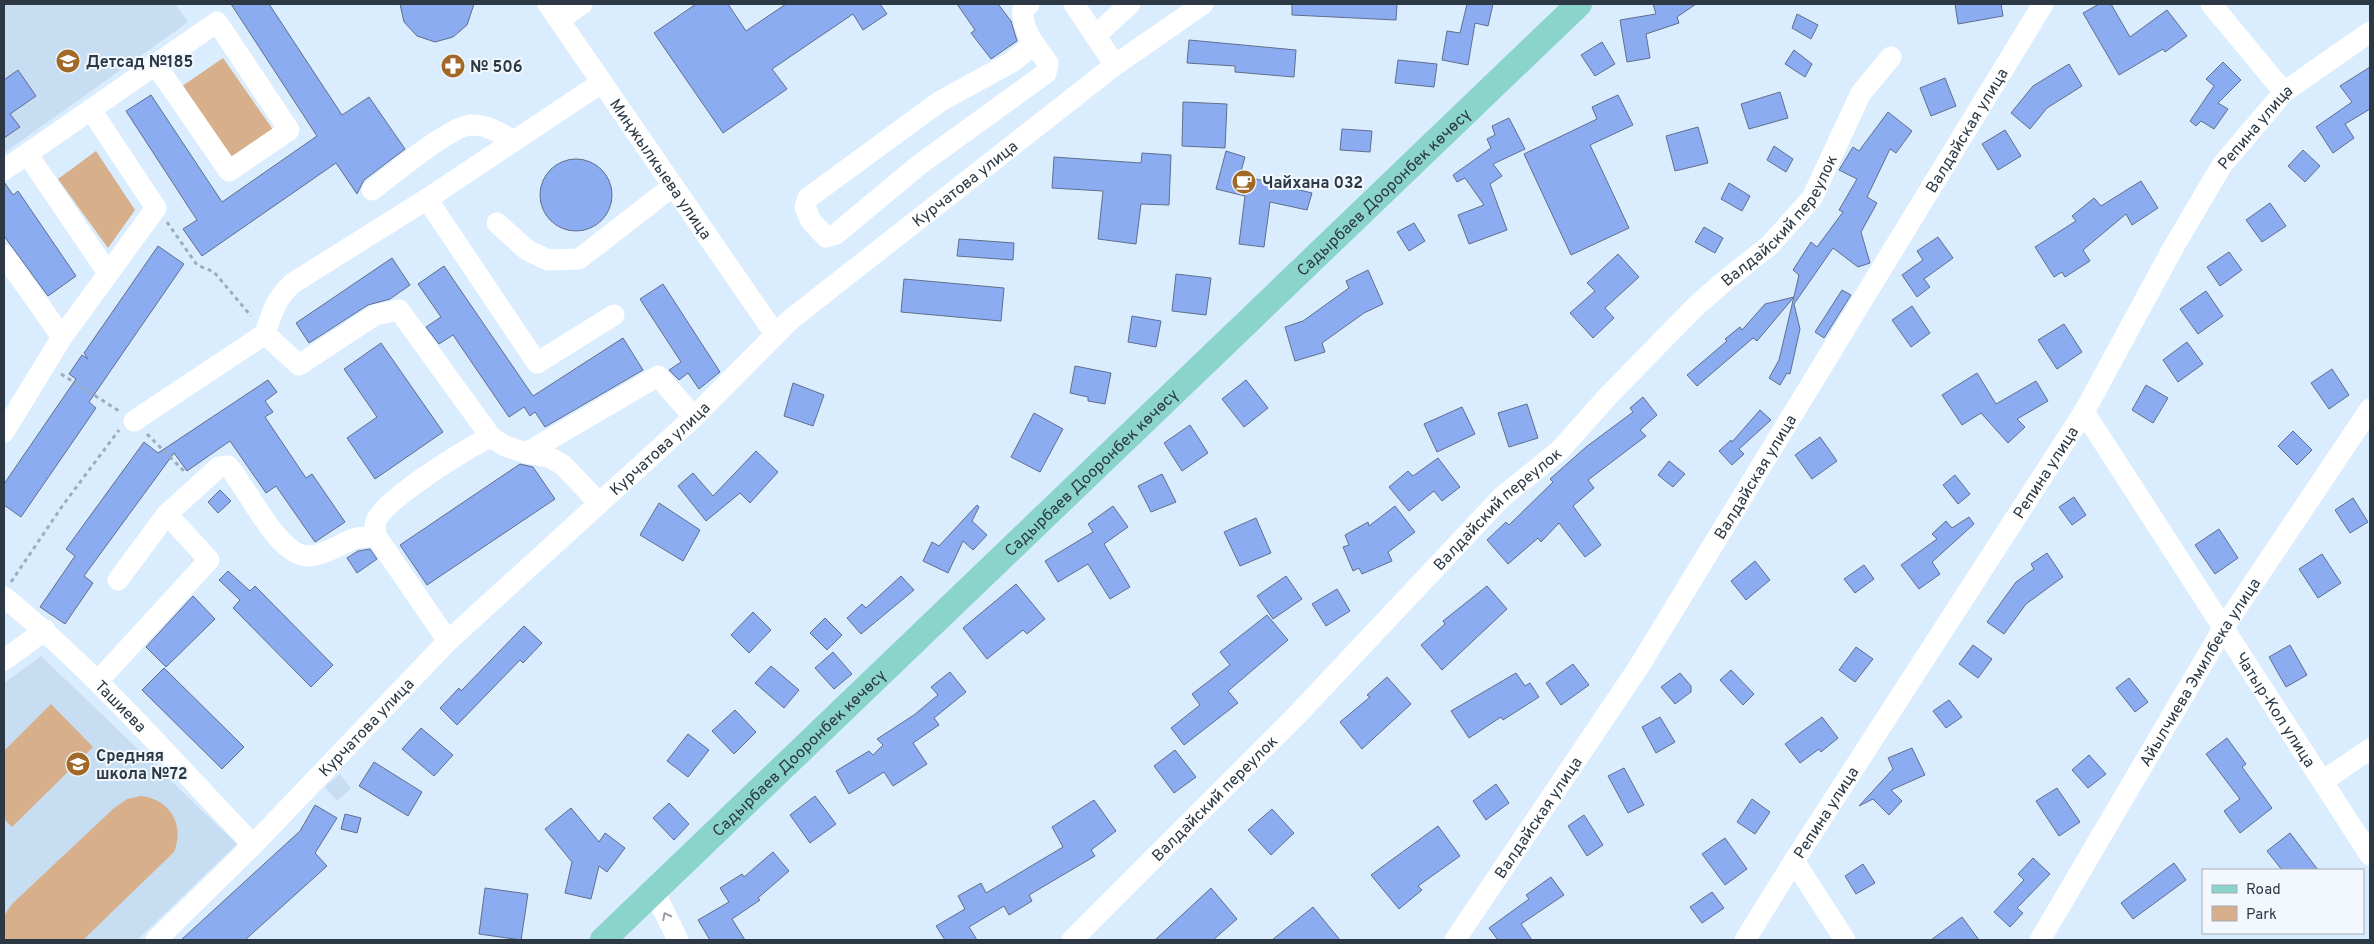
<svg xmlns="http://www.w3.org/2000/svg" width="2374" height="944" viewBox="0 0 2374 944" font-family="Overpass,sans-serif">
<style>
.built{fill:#c7ddf1}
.green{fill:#d7b08b}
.building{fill:#8cacf1;stroke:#606e8d}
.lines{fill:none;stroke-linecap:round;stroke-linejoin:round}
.path{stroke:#9cadbc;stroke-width:3;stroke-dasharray:4 4;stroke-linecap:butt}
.minor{stroke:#fff;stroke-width:21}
.major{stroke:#8bd4cc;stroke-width:26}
.oneway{stroke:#969ca2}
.labels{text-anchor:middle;stroke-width:4;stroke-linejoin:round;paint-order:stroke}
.poi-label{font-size:16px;font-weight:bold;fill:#2c3944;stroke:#f2f8fe;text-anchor:start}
.street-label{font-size:16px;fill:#2c3944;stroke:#f2f8fe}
</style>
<rect width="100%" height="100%" fill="#daedfe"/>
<!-- built -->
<g class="built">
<polygon points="4,4 175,4 188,22 4,153"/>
<polygon points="41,656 237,844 137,940 4,940 4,683"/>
<polygon points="340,774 351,788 337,801 325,787"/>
</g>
<!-- green -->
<g class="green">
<polygon points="223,58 276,134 231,165 178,89"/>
<polygon points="96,151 135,210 108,248 58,179"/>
<polygon points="51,704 93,747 12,827 4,819 4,751"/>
<path d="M141,796C170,799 185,825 174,852L83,940H4V916L12,904L113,809L127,799Z"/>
</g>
<!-- building -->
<g class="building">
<polygon points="231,4 269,4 342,115 369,97 405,149 364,180 357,194 336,163 202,256 183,229 197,220 126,111 151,95 222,202 317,136"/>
<polygon points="400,4 474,4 467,25 453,37 435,42 417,36 404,22"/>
<polygon points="696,4 728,4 746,31 786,4 880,4 887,14 863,30 853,14 772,69 787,89 723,133 654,33"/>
<polygon points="957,4 998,4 1011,21 1017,41 991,59 971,33 975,30"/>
<polygon points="1292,4 1397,4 1396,20 1292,15"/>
<polygon points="1467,4 1493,4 1488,26 1475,23 1468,65 1442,60 1447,31 1460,33"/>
<polygon points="1653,4 1696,4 1677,17 1679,23 1646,34 1650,58 1627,62 1620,20 1656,14"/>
<polygon points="1955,4 2001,4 2003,16 1958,24"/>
<polygon points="2099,4 2111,4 2130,37 2167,10 2187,36 2165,52 2163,49 2119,75 2083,13"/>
<polygon points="1797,14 1818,25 1811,39 1792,28"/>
<polygon points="1189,40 1296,50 1294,77 1235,72 1235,66 1187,63"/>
<polygon points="1602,42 1615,64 1595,76 1581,55"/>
<polygon points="1794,50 1812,64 1805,77 1785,64"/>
<polygon points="1398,60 1437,64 1434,87 1395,83"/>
<polygon points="2223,62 2241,80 2218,103 2228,109 2214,129 2201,121 2196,126 2190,121 2214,86 2206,79"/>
<polygon points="2069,64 2082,86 2047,108 2030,129 2011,113 2033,86"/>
<polygon points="2370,67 2370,109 2345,124 2354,138 2333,153 2316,127 2352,102 2340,86"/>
<polygon points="18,70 36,96 10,114 20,127 4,138 4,80"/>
<polygon points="1945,78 1956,106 1931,116 1920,88"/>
<polygon points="1780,92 1788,118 1749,129 1741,104"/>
<polygon points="1618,95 1633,125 1590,145 1629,228 1571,255 1524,154 1597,119 1592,107"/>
<polygon points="1183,102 1227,104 1225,148 1182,146"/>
<polygon points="1888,112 1912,131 1896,153 1890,149 1867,197 1877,203 1861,232 1870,263 1858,267 1833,248 1794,304 1800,329 1790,374 1787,373 1780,385 1769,378 1779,360 1799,275 1793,270 1811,242 1817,247 1843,212 1839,210 1857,179 1839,170 1853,147 1859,151"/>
<polygon points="1509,118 1525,149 1493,164 1502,176 1490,184 1507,230 1469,244 1458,215 1484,205 1465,178 1457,182 1453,175 1491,148 1487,139 1495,135 1492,126"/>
<polygon points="1698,127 1708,163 1675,171 1666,136"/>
<polygon points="1342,129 1372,131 1370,152 1340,150"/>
<polygon points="2005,130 2021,156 1998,170 1982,144"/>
<polygon points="1774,146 1793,159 1786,172 1767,160"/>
<polygon points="2303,150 2320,166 2305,182 2288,166"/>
<polygon points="1226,151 1245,157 1240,175 1312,193 1307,210 1270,202 1264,247 1239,244 1245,196 1216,189"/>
<polygon points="1142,153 1171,155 1169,205 1141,204 1136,244 1098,239 1103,191 1052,188 1054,157 1141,163"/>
<circle cx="576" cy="195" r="36"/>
<polygon points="2141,181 2158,208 2132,225 2126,214 2083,250 2090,261 2065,277 2062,272 2054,277 2035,247 2076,221 2072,216 2094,198 2101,206"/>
<polygon points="4,182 13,195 18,191 76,276 48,296 4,236"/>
<polygon points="1729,183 1750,196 1742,211 1721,199"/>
<polygon points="2270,203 2286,226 2262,242 2246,220"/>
<polygon points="1414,223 1425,241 1409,251 1397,232"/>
<polygon points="1704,227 1723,238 1715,253 1695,242"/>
<polygon points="1938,237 1953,258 1924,279 1930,287 1917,297 1902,275 1923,260 1917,251"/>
<polygon points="959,239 1014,243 1013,260 957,256"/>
<polygon points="158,246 184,264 89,402 96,408 21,517 4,505 4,484 76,379 69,374 82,355 88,359 84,353"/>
<polygon points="2229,252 2242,270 2220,286 2207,267"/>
<polygon points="1618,254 1639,277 1605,308 1614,318 1593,338 1570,313 1595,291 1587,283"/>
<polygon points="392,258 410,285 390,299 368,305 309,343 296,323"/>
<polygon points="444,266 533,396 623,338 643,370 545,427 535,412 530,416 524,407 509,417 453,335 439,344 426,327 441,317 418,284"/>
<polygon points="1368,270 1383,304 1364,313 1322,343 1325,352 1295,361 1285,327 1303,321 1349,288 1346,281"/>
<polygon points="1176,274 1211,278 1206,315 1172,311"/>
<polygon points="904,279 1004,288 1001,321 901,312"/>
<polygon points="663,284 720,372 699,389 688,373 679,380 669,370 681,362 640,299"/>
<polygon points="1842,290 1851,295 1824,338 1815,332"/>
<polygon points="2206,291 2223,316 2198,334 2180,309"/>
<polygon points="1794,297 1757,341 1753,338 1697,386 1687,375 1727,341 1725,339 1740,327 1742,330 1765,304"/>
<polygon points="1912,306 1930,333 1911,347 1892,320"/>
<polygon points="1132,316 1161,321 1156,347 1128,342"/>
<polygon points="2064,324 2082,352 2057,369 2038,340"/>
<polygon points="2187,342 2203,364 2178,382 2163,360"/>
<polygon points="381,343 443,432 375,479 347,438 377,417 344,369"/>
<polygon points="1075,366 1111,373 1105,404 1088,401 1088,397 1070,393"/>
<polygon points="2332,369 2349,395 2329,409 2311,383"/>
<polygon points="1977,373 1996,404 2036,381 2048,401 2017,419 2025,427 2008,443 1981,413 1962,425 1942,395"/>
<polygon points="268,380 277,392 265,401 273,412 265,417 306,478 312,474 345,522 315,542 276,486 266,493 230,441 187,471 174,453 84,576 93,583 65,624 40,607 75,556 66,549 144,442 158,453"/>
<polygon points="1246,380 1268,408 1244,427 1222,399"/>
<polygon points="793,383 824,395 813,426 784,416"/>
<polygon points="2146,385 2168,398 2153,423 2132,410"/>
<polygon points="1643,397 1657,415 1640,430 1646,436 1588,480 1594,488 1573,506 1601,545 1585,557 1559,523 1541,542 1538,538 1508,564 1487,540 1506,522 1509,525 1553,482 1550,479 1586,447 1633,412 1630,408"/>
<polygon points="1527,404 1538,438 1509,447 1498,413"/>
<polygon points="1462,407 1475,434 1437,452 1424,424"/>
<polygon points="1760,410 1771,420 1739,449 1744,454 1732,465 1719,451 1731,440 1732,442"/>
<polygon points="1034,413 1063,429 1040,472 1011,457"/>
<polygon points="1190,425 1208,453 1182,471 1164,443"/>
<polygon points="2293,431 2312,450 2297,465 2278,446"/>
<polygon points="1820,437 1837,461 1812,479 1795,455"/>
<polygon points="756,451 778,472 750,503 740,493 706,521 678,486 693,473 713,496"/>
<polygon points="1438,458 1460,487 1442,501 1434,491 1409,511 1389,487 1408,471 1413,476"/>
<polygon points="1669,461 1685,474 1673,487 1658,475"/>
<polygon points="520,464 533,467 555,499 427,585 400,545"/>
<polygon points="1162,474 1176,502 1151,512 1138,486"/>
<polygon points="1955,475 1970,494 1958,504 1943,485"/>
<polygon points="220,490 231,501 218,513 208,502"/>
<polygon points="2074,497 2086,515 2072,525 2059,507"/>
<polygon points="2353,498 2368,522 2350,533 2335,510"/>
<polygon points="659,503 700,530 683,561 640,535"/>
<polygon points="977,505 979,507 972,521 987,535 973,550 963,541 948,573 923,561 932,542 939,546"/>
<polygon points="1113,506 1128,527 1104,544 1130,587 1110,599 1088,564 1058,582 1045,561 1093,532 1088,524"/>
<polygon points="1395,506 1415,532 1388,552 1392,561 1362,574 1359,568 1353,571 1343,547 1349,545 1345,535 1368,522 1369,526"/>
<polygon points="1969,517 1974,524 1932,562 1940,574 1919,589 1901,565 1937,539 1932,534 1946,521 1952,528"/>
<polygon points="1256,518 1271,553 1240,566 1224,532"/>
<polygon points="2219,529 2238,558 2215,574 2195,545"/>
<polygon points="370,549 377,559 357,573 347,558 358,551"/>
<polygon points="2047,553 2063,577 2026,604 2004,634 1987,622 2016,582 2034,569 2031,564"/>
<polygon points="2322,554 2341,583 2318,598 2299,569"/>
<polygon points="1755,561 1770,580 1746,600 1731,581"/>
<polygon points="1864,565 1874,579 1855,593 1844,579"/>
<polygon points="228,571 250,591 255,586 333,665 311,687 233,608 240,600 219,580"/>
<polygon points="901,576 914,590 861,634 847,618 862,604 866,608"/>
<polygon points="1286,576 1302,599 1273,619 1257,596"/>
<polygon points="1016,584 1045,619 1027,634 1023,630 987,659 963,628"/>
<polygon points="1487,586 1507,609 1442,670 1421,645 1445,624 1443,621"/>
<polygon points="1337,589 1350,611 1326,626 1312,604"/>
<polygon points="193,596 215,619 166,667 146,647"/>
<polygon points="753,612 771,630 749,653 731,635"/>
<polygon points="1267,615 1288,640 1228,691 1238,703 1184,745 1171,728 1200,705 1192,694 1230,665 1220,652"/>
<polygon points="825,618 842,635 827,650 810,633"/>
<polygon points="524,626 542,643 523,663 520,660 457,725 440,708 459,688 461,691"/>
<polygon points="1973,645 1992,659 1978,678 1959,664"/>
<polygon points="2290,645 2307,675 2286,687 2269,657"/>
<polygon points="1856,647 1873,659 1855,682 1839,670"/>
<polygon points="833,652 852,674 834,689 815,668"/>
<polygon points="1573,664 1589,685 1561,705 1546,683"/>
<polygon points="771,666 799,690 784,708 755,683"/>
<polygon points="164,668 244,747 222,769 142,690"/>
<polygon points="1731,670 1754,694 1743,705 1720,680"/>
<polygon points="950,672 966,692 934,718 939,725 913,743 927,764 893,786 884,772 849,794 836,771 869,751 873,755 883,745 877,739 914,715 938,695 931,687"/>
<polygon points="1516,673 1525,686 1530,683 1539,697 1503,720 1501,717 1469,738 1451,711"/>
<polygon points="1680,673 1691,686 1691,692 1675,704 1661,687"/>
<polygon points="1387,677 1411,704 1362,749 1340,722 1370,697 1367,695"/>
<polygon points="2129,678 2148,702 2135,712 2116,688"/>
<polygon points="1949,700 1962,717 1946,728 1933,711"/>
<polygon points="735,710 756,732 734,754 712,731"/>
<polygon points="1660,717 1675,742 1656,753 1642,727"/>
<polygon points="1822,717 1838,738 1821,752 1819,749 1800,763 1785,744"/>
<polygon points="421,728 453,755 434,776 402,749"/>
<polygon points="688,734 709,750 688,777 667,761"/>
<polygon points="2227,738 2246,764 2242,767 2272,808 2240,833 2224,811 2240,799 2206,754"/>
<polygon points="1912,748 1925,775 1891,790 1902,801 1889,815 1873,799 1859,806 1893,769 1888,758"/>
<polygon points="1175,750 1196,777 1174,793 1154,766"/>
<polygon points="2089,755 2106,774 2088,788 2072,770"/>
<polygon points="374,762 422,792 408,816 359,786"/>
<polygon points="1624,768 1644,805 1628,813 1608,776"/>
<polygon points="1496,784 1509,803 1486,820 1473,801"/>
<polygon points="2057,788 2080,822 2059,836 2036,801"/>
<polygon points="815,796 836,824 810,843 790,815"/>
<polygon points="1752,799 1770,812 1755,834 1737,822"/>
<polygon points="1094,800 1116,831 1091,850 1095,856 1029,895 1032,901 1009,915 1004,906 969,927 977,940 945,940 936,926 965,909 958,896 981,883 986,893 1063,847 1052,827"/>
<polygon points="669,803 689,824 674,840 653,818"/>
<polygon points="315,805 337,818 315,853 327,866 245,940 181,940 300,831"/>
<polygon points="571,808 599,842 605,833 625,848 607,872 599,866 591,899 565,893 572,862 545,829"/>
<polygon points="1272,809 1294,833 1271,855 1248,830"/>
<polygon points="345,814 361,818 357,833 341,829"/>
<polygon points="1584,815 1603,845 1587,856 1568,826"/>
<polygon points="1438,826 1460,856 1418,886 1422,890 1399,909 1371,875"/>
<polygon points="2290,833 2318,870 2282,870 2267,851"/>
<polygon points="1725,838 1747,869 1725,885 1702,854"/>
<polygon points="773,852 789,871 758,898 760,900 732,919 745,940 710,940 698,920 729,902 720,888 742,874 744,877"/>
<polygon points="2033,858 2050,874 2017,908 2023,913 2010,927 1994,912 2024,880 2018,874"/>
<polygon points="2174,863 2186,880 2133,919 2121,903"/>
<polygon points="1863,864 1875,883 1856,894 1845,876"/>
<polygon points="1551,877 1564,895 1521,924 1532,940 1498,940 1489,928 1529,899 1526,895"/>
<polygon points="485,888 528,894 521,940 479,934"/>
<polygon points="1211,888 1237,919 1213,940 1155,940"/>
<polygon points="1712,892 1724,908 1702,923 1690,907"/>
<polygon points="1313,907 1340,940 1272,940"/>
<polygon points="1962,917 1979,940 1931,940"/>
</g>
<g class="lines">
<!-- path -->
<g class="path">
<polyline points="167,222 197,265 214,272 251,316"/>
<polyline points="61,374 119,411"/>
<polyline points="147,434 185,472"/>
<polyline points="11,582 63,505 119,430"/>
</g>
<!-- minor -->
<g class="minor">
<path id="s1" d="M548,4L775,334"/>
<path d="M1029,4L1023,8C1021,30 1036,47 1048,63L1046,73L919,165L836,234L826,237L811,221L805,207L808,198L939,102L1012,62L1028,49L1031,41"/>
<polyline points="1074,4 1115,65"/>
<polyline points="2211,4 2284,92"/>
<polyline points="559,20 582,4"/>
<polyline points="1095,36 1130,4"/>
<polyline points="28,155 108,273"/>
<polyline points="4,170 217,22 289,130 229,171 156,65"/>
<path d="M372,190C391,176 452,124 472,125C488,125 500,133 514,141"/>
<polyline points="427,199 537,363 614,315"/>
<polyline points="497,223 527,250 548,260 579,259 673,186"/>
<polyline points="4,255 62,337"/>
<polyline points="265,334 299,365 375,315 399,310 491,437 505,446 526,453 658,376 694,417"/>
<path id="s2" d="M2084,412L2370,855"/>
<path d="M134,421L265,334C272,312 276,298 293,283L427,199L601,83"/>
<polyline points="4,432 62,337 156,208 91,110"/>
<polyline points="526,453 549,457 563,465 599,503"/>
<path d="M376,536C376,531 374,525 376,521C386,498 467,448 491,437"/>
<polyline points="118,580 167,514"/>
<path id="s3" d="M4,597C95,671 172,760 253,845"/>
<polyline points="4,660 45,630"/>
<path d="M98,681L209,560L167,514L219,467L228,466C247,487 279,559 310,556C326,554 339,545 353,539C360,537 369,537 376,536L448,641"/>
<polyline points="2323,781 2370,749"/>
<polyline points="1794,861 1845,940"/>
<polyline points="654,891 678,940"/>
<path id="s4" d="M156,940L253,845L448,641L694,417L790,320L1115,65L1203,4"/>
<path id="s5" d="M1072,940L1296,716L1502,497L1560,450L1609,395L1695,307L1727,279L1770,245L1812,198L1861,93L1891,57"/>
<path id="s6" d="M1455,940L1638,668L2043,4"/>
<path id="s7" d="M1745,940L1794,861L2084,412L2173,248L2222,165L2284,92L2370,32"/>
<path id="s8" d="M2040,940L2224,627L2370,409"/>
</g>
<!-- major -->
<path class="major" id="s9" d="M603,940L1579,4"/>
</g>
<!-- one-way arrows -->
<defs><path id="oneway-chevron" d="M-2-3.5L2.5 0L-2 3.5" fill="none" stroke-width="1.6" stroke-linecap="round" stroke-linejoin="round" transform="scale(1.25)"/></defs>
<use class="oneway" href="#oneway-chevron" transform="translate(666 916) rotate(-117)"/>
<!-- icons -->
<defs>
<symbol id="school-disc" viewBox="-11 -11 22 22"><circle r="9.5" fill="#a26828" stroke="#f2f8fe"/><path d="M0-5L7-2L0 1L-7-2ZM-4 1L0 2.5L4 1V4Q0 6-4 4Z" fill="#fff"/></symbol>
<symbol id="pharmacy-disc" viewBox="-11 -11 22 22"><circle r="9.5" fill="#a26828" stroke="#f2f8fe"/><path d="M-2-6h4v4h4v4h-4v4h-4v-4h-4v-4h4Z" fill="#fff"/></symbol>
<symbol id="cafe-disc" viewBox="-11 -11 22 22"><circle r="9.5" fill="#a26828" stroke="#f2f8fe"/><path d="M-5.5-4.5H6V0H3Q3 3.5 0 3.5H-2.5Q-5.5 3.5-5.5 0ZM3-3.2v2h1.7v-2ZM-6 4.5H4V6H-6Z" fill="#fff"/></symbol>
</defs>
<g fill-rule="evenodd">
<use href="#school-disc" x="54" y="47" width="28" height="28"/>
<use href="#pharmacy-disc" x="439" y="52" width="28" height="28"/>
<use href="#cafe-disc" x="1230" y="168" width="28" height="28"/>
<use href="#school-disc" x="64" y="750" width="28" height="28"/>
</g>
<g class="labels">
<!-- poi labels -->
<g class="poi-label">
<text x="86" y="67">Детсад №185</text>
<text x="470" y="72">№ 506</text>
<text x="1262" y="188">Чайхана 032</text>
<text x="96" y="761">Средняя<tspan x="96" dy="18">школа №72</tspan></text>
</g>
<!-- street labels -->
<g class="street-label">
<text dy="6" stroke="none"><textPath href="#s7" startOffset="961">Репина улица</textPath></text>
<text dy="6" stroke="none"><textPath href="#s6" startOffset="958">Валдайская улица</textPath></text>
<text dy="6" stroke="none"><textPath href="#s1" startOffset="200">Миңжылкыева улица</textPath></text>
<text dy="6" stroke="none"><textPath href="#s4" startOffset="1109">Курчатова улица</textPath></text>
<text dy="6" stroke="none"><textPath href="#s9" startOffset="1081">Садырбаев Дооронбек көчөсү</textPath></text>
<text dy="6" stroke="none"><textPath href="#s5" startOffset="1011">Валдайский переулок</textPath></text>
<text dy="6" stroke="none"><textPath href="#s4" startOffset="704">Курчатова улица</textPath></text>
<text dy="6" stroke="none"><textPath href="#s9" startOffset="676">Садырбаев Дооронбек көчөсү</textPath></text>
<text dy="6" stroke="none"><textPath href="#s7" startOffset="556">Репина улица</textPath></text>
<text dy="6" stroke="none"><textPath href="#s6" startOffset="552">Валдайская улица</textPath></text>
<text dy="6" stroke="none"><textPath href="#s5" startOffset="606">Валдайский переулок</textPath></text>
<text dy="6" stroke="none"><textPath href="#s8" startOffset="312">Айылчиева Эмилбека улица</textPath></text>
<text dy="6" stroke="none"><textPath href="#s3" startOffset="160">Ташиева</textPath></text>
<text dy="6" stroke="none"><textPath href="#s2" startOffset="354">Чатыр-Кол улица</textPath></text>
<text dy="6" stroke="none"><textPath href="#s4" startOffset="299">Курчатова улица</textPath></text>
<text dy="6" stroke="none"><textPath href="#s9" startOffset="271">Садырбаев Дооронбек көчөсү</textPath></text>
<text dy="6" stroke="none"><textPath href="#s5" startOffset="201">Валдайский переулок</textPath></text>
<text dy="6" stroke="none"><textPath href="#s7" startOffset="151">Репина улица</textPath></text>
<text dy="6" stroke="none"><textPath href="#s6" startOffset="148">Валдайская улица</textPath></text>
</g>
</g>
<!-- border -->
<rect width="2374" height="944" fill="none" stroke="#2c3944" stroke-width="10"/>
<!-- legend -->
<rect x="2202" y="869" width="162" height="65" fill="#f2f8fe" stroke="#a3acb4"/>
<rect x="2212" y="885" width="25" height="8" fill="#8bd4cc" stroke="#a3acb4"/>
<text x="2246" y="894" font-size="15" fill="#2c3944">Road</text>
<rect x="2212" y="906" width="25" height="15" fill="#d7b08b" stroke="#a3acb4"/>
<text x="2246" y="919" font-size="15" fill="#2c3944">Park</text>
</svg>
